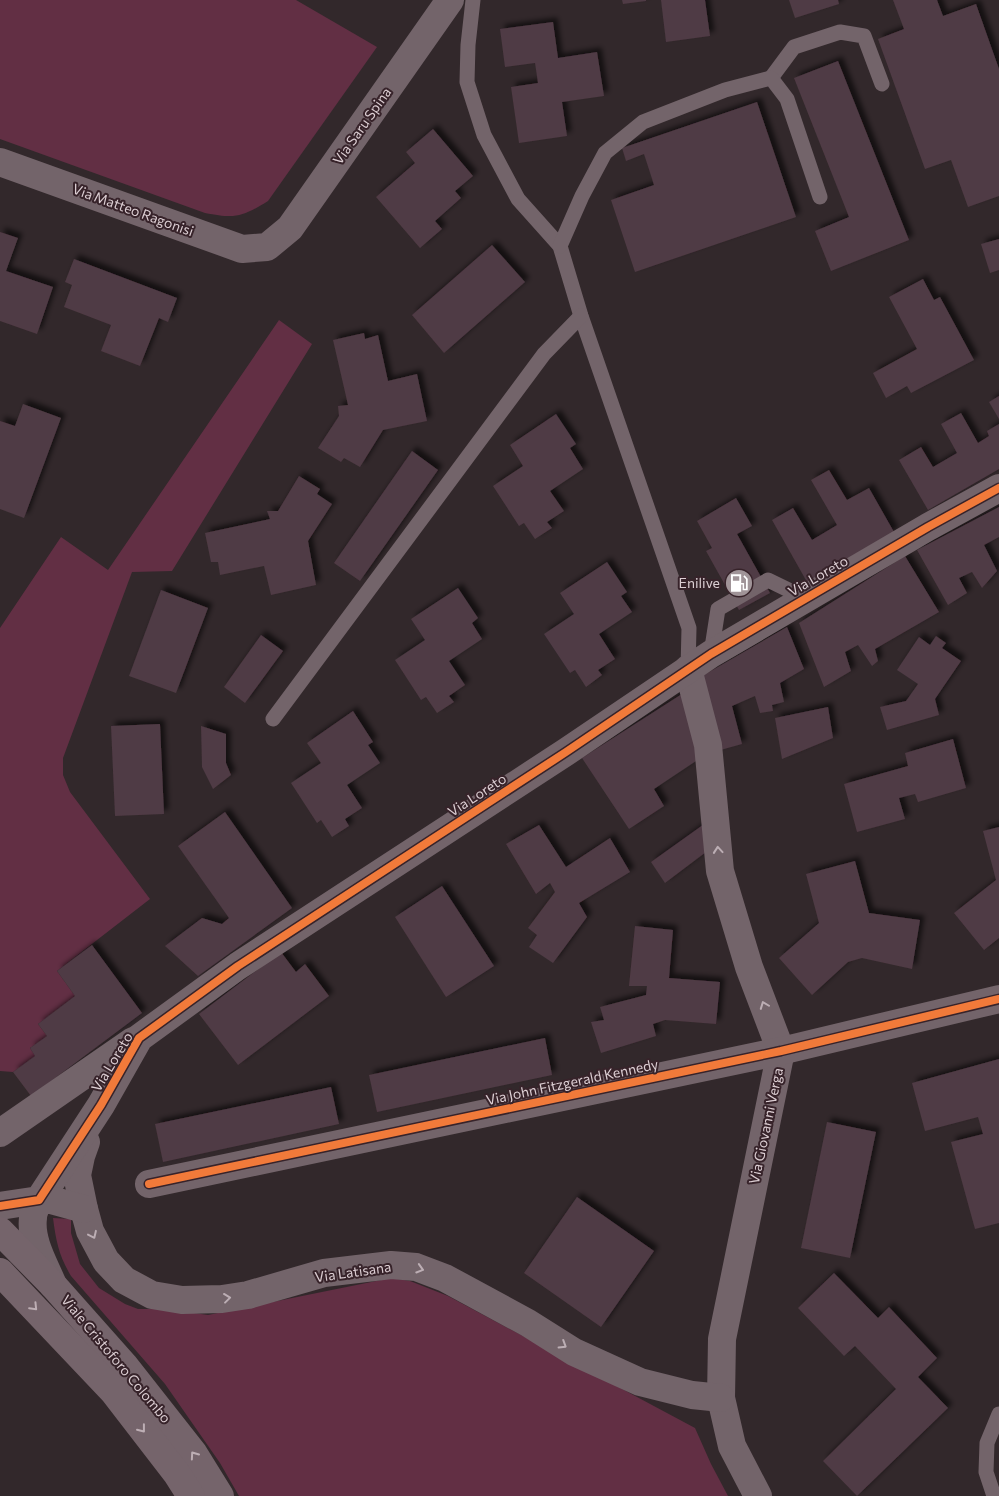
<svg xmlns="http://www.w3.org/2000/svg" width="999" height="1496" viewBox="0 0 999 1496" font-family="Commissioner,sans-serif">
<style>
.green{fill:#622f44}
.building{fill:#4f3a44;filter:url(#shadow)}
.lines{fill:none;stroke-linecap:round;stroke-linejoin:round}
.lane{stroke:#73646a;stroke-width:15}
.street{stroke:#73646a;stroke-width:28}
.primary{stroke:#75646b;stroke-width:28}
.cycleway-casing{stroke:#37232a;stroke-width:11}
.cycleway{stroke:#f17a3a;stroke-width:8}
.oneway{stroke:#bcaeb4}
.oneway2{stroke:#bdaeb4}
.labels{text-anchor:middle;stroke-width:4;stroke-linejoin:round;paint-order:stroke}
.street-label{font-size:14px;fill:#dcced3;stroke:#37232a}
.poi-label{font-size:14px;fill:#dcced3;stroke:#37232a;text-anchor:end}
</style>
<defs>
<filter id="shadow"><feDropShadow dx="4.5" dy="-4.5" stdDeviation="2.5" flood-color="#0009"/></filter>
</defs>
<rect width="100%" height="100%" fill="#32282b"/>
<!-- green -->
<g class="green">
<path d="M0,0H296L377,47L268,201C242,217 236,219 205,213L0,139Z"/>
<polygon points="279,320 312,344 172,571 132,572 63,758 63,775 70,792 150,899 57,971 75,996 38,1024 47,1036 30,1048 35,1056 13,1072 0,1071 0,628 61,537 108,570"/>
<path d="M53,1218L71,1219V1233L80,1264L99,1288L125,1304L138,1309H166L208,1315L391,1278L410,1281L448,1296L695,1428L711,1464L728,1496H239L220,1463L165,1384L71,1276C59,1256 56,1241 53,1218Z"/>
</g>
<!-- building -->
<g class="building">
<polygon points="622,0 646,0 646,1 623,4"/>
<polygon points="661,0 705,0 710,36 666,42"/>
<polygon points="789,0 838,0 839,4 795,18"/>
<polygon points="893,0 937,0 943,16 976,4 999,69 999,196 968,207 951,160 925,169 878,39 904,29"/>
<polygon points="553,22 558,58 597,52 604,96 562,102 567,136 519,143 511,87 538,83 535,63 505,67 500,29"/>
<polygon points="838,61 909,240 831,271 815,231 849,217 794,78"/>
<polygon points="757,102 796,217 635,272 611,200 654,185 644,154 626,161 622,148"/>
<polygon points="433,129 473,176 455,191 461,198 435,221 442,229 420,248 376,197 415,163 406,152"/>
<polygon points="0,232 18,238 6,271 53,287 37,334 0,321"/>
<polygon points="999,239 999,270 990,273 981,244"/>
<polygon points="492,245 525,282 444,353 412,315"/>
<polygon points="74,259 177,298 168,322 159,318 140,366 101,351 111,325 64,307 72,285 65,282"/>
<polygon points="923,279 934,300 940,297 974,360 911,393 907,386 886,398 873,373 917,349 889,297"/>
<polygon points="364,333 365,339 378,335 388,381 417,374 427,421 383,430 360,467 344,458 341,462 318,448 339,416 338,406 348,405 333,340"/>
<polygon points="999,396 999,419 989,402"/>
<polygon points="23,404 61,418 24,518 0,509 0,421 15,426"/>
<polygon points="961,413 978,443 989,436 987,431 999,424 999,469 928,510 899,460 921,447 933,467 957,453 941,424"/>
<polygon points="556,414 576,444 570,448 583,469 550,491 564,511 547,522 552,528 535,539 524,523 519,526 493,486 523,466 510,445"/>
<polygon points="412,451 438,470 360,581 334,563"/>
<polygon points="829,470 847,500 869,488 894,532 807,582 772,520 793,508 812,540 837,525 811,480"/>
<polygon points="299,476 320,489 317,494 332,504 308,541 316,585 271,595 264,566 220,575 218,562 211,562 205,533 270,519 267,511 278,511"/>
<polygon points="736,498 752,526 737,534 770,593 739,610 706,551 712,548 697,521"/>
<polygon points="999,507 999,537 984,545 997,571 982,588 972,572 959,578 967,593 948,605 917,550"/>
<polygon points="905,556 939,612 875,649 878,661 872,666 858,645 845,652 851,671 824,687 799,623"/>
<polygon points="607,562 627,592 621,596 632,612 599,634 615,659 598,670 602,675 586,687 575,670 570,673 544,634 574,614 560,593"/>
<polygon points="458,588 478,618 472,623 482,639 449,661 465,685 449,696 454,702 437,713 426,697 421,700 395,660 425,640 411,619"/>
<polygon points="161,590 208,608 176,693 129,676"/>
<polygon points="787,627 804,669 780,683 784,702 772,705 773,711 760,713 755,696 732,706 742,744 717,751 697,679"/>
<polygon points="261,635 283,651 245,703 224,687"/>
<polygon points="936,636 946,643 942,648 961,661 935,699 939,715 887,730 880,707 906,701 918,684 897,670 919,637 930,645"/>
<polygon points="685,692 702,757 654,789 664,806 629,829 582,758"/>
<polygon points="828,707 833,738 782,759 775,718"/>
<polygon points="353,711 373,742 368,745 380,763 347,785 362,808 345,819 349,826 332,837 321,820 317,823 291,783 321,763 307,743"/>
<polygon points="160,724 164,814 115,816 111,726"/>
<polygon points="201,726 226,734 226,763 231,775 213,789 202,767"/>
<polygon points="953,739 966,788 918,802 915,794 899,798 905,819 857,832 844,784 908,766 905,753"/>
<polygon points="225,812 292,908 198,976 165,946 202,918 222,924 229,918 178,846"/>
<polygon points="707,822 710,849 665,883 651,862"/>
<polygon points="539,825 566,867 610,838 630,872 579,903 587,917 553,963 529,947 537,935 528,928 555,892 550,883 536,894 506,844"/>
<polygon points="999,827 999,938 984,950 954,913 996,880 983,831"/>
<polygon points="855,861 869,913 920,920 912,969 862,958 848,962 812,995 779,958 819,923 806,874"/>
<polygon points="442,886 494,966 446,997 395,917"/>
<polygon points="635,926 673,930 669,978 720,982 716,1024 665,1020 653,1024 656,1036 601,1053 591,1022 604,1020 600,1007 646,995 647,986 629,986"/>
<polygon points="92,945 142,1013 31,1096 13,1072 35,1056 30,1048 47,1036 38,1024 75,996 57,971"/>
<polygon points="281,952 296,972 305,964 329,996 238,1065 199,1014"/>
<polygon points="545,1038 552,1075 377,1112 369,1075"/>
<polygon points="999,1059 999,1223 975,1229 951,1142 983,1134 978,1117 925,1131 912,1083"/>
<polygon points="331,1087 339,1124 163,1162 155,1124"/>
<polygon points="827,1122 876,1132 850,1258 801,1248"/>
<polygon points="577,1197 654,1251 601,1327 524,1273"/>
<polygon points="834,1273 878,1318 889,1307 937,1358 918,1377 948,1408 857,1496 823,1461 896,1389 855,1346 844,1356 798,1308"/>
</g>
<g class="lines">
<!-- lane -->
<g class="lane">
<polyline points="473,0 468,45 467,82 484,135 518,199 560,246 581,316 689,628 688,669"/>
<polyline points="771,78 794,47 840,32 864,36 882,84"/>
<polyline points="560,246 582,196 605,153 643,122 725,90 771,78 787,99 820,197"/>
<polyline points="711,654 718,609 768,580 805,598"/>
<polyline points="273,719 544,354 581,316"/>
<polyline points="994,1496 986,1472 987,1443 999,1414"/>
</g>
<!-- street -->
<g class="street">
<polyline points="0,162 242,249 267,247 290,228 450,0"/>
<polyline points="688,669 708,745 720,871 749,967 781,1051 722,1339 721,1398 732,1446 758,1496"/>
<polyline points="0,1133 133,1041"/>
<polyline points="86,1142 81,1156 77,1175 84,1209 90,1231 106,1261 124,1280 152,1295 182,1300 222,1299 248,1295 324,1273 391,1265 416,1267 445,1278 528,1323 574,1352 640,1382 692,1395 721,1398"/>
<polyline points="149,1184 781,1051 999,999"/>
<polyline points="0,1206 39,1200 101,1105 139,1038 238,966 566,752 711,654 928,527 999,488"/>
<path d="M53,1285C45,1265 30,1241 33,1218C33,1212 37,1205 39,1200H51L84,1209"/>
</g>
<!-- primary -->
<g class="primary">
<polyline points="0,1231 53,1285 124,1365 194,1454 220,1496"/>
<polyline points="0,1272 113,1391 177,1474 191,1496"/>
</g>
<defs>
<g id="cycleway">
<polyline points="149,1184 781,1051 999,999"/>
<polyline points="0,1206 39,1200 101,1105 139,1038 238,966 566,752 711,654 928,527 999,488"/>
</g>
</defs>
<!-- cycleway casing -->
<use href="#cycleway" class="cycleway-casing"/>
<!-- cycleway -->
<use href="#cycleway" class="cycleway"/>
</g>
<!-- one-way arrows -->
<defs><path id="oneway-chevron" d="M-2-3.5L2.5 0L-2 3.5" fill="none" stroke-width="1.6" stroke-linecap="round" stroke-linejoin="round" transform="scale(1.25)"/></defs>
<g class="oneway">
<use href="#oneway-chevron" transform="translate(718 850) rotate(-95)"/>
<use href="#oneway-chevron" transform="translate(764 1005) rotate(-111)"/>
<use href="#oneway-chevron" transform="translate(93 1235) rotate(65)"/>
<use href="#oneway-chevron" transform="translate(420 1269) rotate(17)"/>
<use href="#oneway-chevron" transform="translate(227 1298) rotate(-7)"/>
<use href="#oneway-chevron" transform="translate(563 1345) rotate(32)"/>
</g>
<g class="oneway2">
<use href="#oneway-chevron" transform="translate(34 1307) rotate(46)"/>
<use href="#oneway-chevron" transform="translate(142 1429) rotate(52)"/>
<use href="#oneway-chevron" transform="translate(194 1455) rotate(-125)"/>
</g>
<!-- icons -->
<defs>
<symbol id="fuel-disc" viewBox="-11 -11 22 22"><circle r="9.5" fill="#a09498" stroke="#37232a"/><path d="M-5.5-6h7V0h2V4h1.3V-2.5L3-4.5l.8-.8L6-3V5H2.5V1h-1V6h-7ZM-4.2-4.7v3.2H.2V-4.7Z" fill="#fff"/></symbol>
</defs>
<g fill-rule="evenodd">
<use href="#fuel-disc" x="723" y="567" width="32" height="32"/>
</g>
<g class="labels">
<!-- street labels -->
<g class="street-label">
<text transform="translate(362 126) rotate(-55)" y="5">Via Saru Spina</text>
<text transform="translate(133 210) rotate(20)" y="5">Via Matteo Ragonisi</text>
<text transform="translate(818 576) rotate(-30)" y="5">Via Loreto</text>
<text transform="translate(477 795) rotate(-33)" y="5">Via Loreto</text>
<text transform="translate(112 1062) rotate(-59)" y="5">Via Loreto</text>
<text transform="translate(572 1082) rotate(-12)" y="5">Via John Fitzgerald Kennedy</text>
<text transform="translate(766 1126) rotate(-78)" y="5">Via Giovanni Verga</text>
<text transform="translate(353 1272) rotate(-8)" y="5">Via Latisana</text>
<text transform="translate(116 1359) rotate(50)" y="5">Viale Cristoforo Colombo</text>
</g>
<!-- poi labels -->
<g class="poi-label">
<text x="720" y="588">Enilive</text>
</g>
</g>
</svg>
